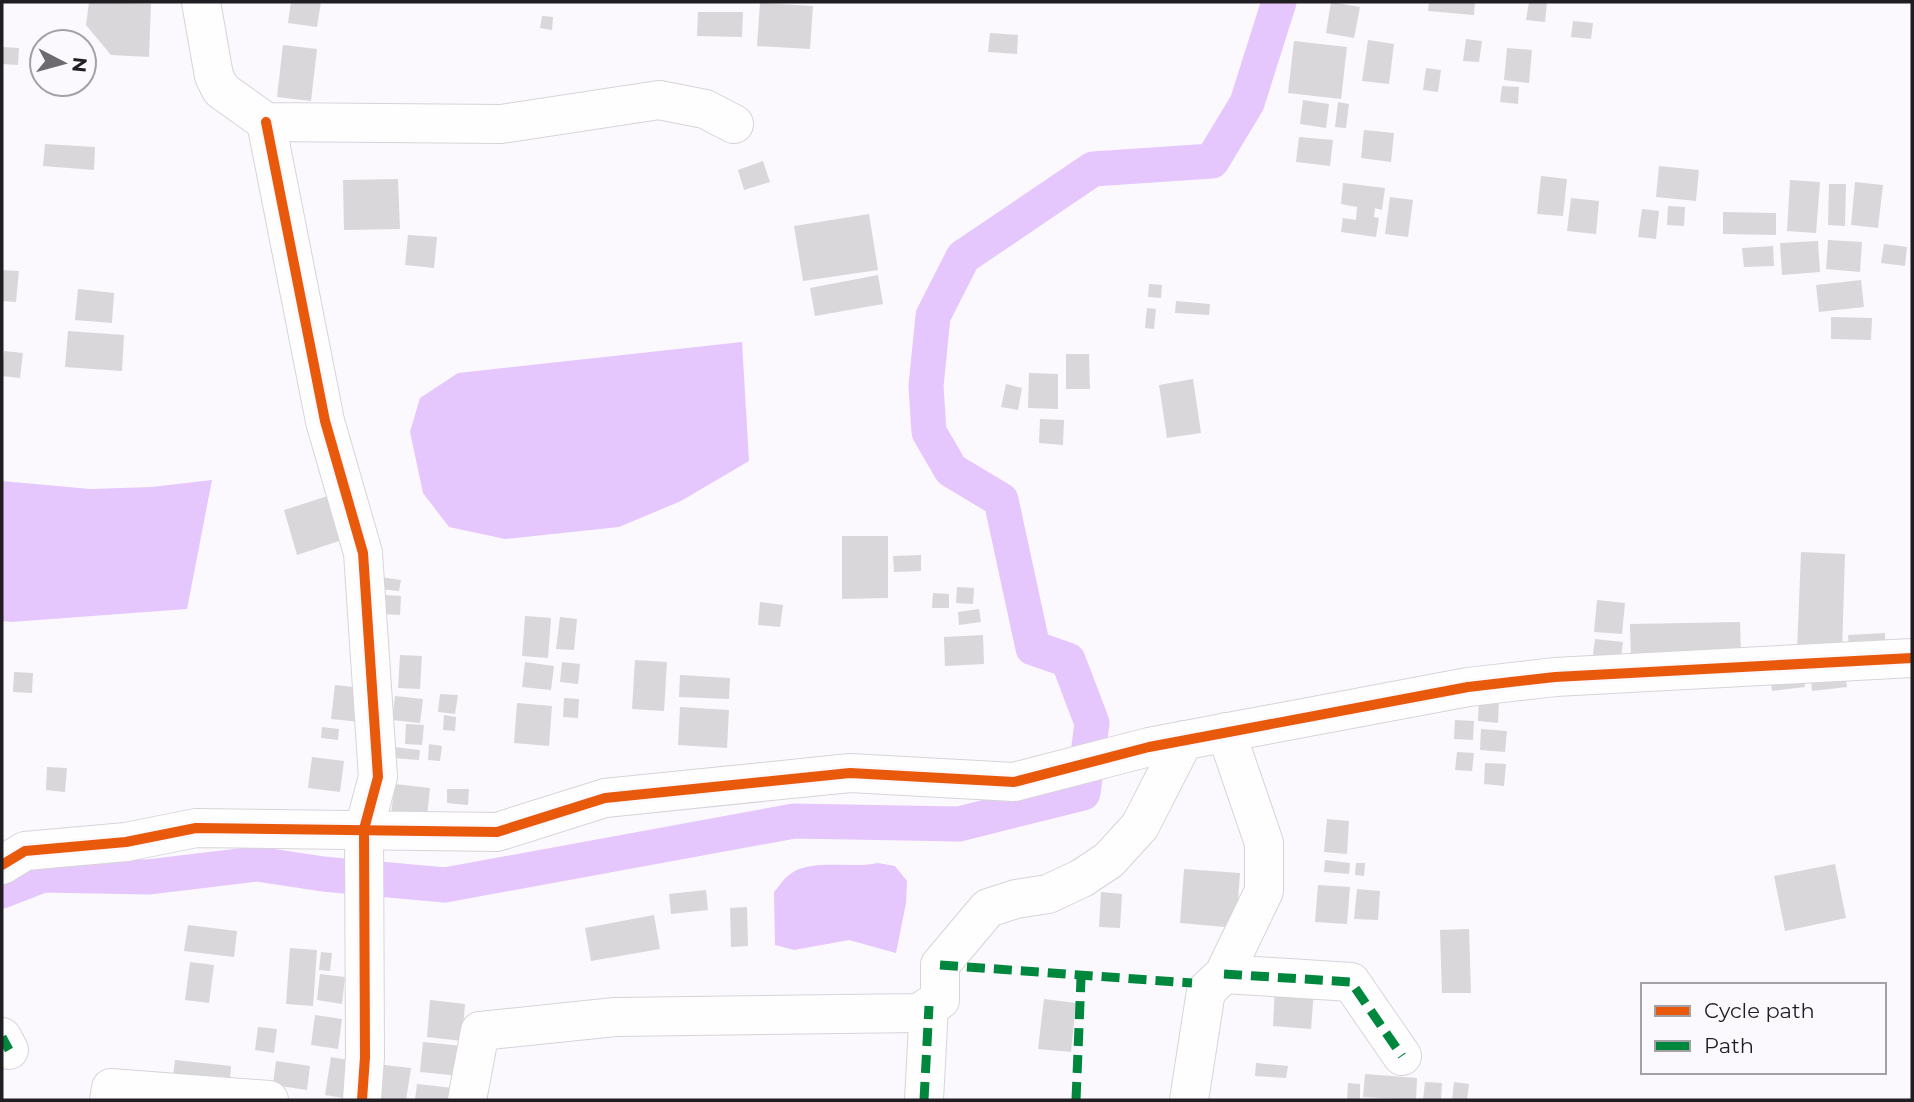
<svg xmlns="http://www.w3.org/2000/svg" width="1914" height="1102" viewBox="0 0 1914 1102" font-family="Montserrat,sans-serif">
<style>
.water{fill:#e5c7fd}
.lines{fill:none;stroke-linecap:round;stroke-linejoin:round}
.canal{stroke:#e5c7fd;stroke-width:35}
.building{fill:#d9d7da}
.minor-casing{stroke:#d6d4d8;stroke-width:40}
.minor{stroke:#fefeff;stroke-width:38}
.quiet{stroke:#00873e;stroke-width:9;stroke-dasharray:18 9;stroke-linecap:butt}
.cycleway-casing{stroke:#fbf8fe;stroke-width:15}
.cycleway{stroke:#e8590c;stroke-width:10}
</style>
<rect width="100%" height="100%" fill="#fbf9fd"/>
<!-- water -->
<g class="water">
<polygon points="742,342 749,461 681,501 619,527 505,539 449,527 423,493 410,432 420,398 458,373"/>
<polygon points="212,480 187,609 11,622 2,621 2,481 90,489 152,487"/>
<path d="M878,863L895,866L907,881L906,903L896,953L849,940L794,950L775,945L774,892C779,887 783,879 789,875C809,858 852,869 878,863Z"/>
</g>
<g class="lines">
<!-- canal -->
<polyline class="canal" points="2,891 43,875 148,877 257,864 323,874 445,885 794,821 959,824 1083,793 1092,723 1068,660 1033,648 1001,500 951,470 929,432 926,386 933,316 963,257 1093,169 1212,161 1247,103 1279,2"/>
</g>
<!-- building -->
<g class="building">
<polygon points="89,2 151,4 149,57 111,55 86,25"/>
<polygon points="291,2 321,2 317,27 288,23"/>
<polygon points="1331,2 1360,7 1354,38 1326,33"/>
<polygon points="1429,2 1475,2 1474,15 1428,11"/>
<polygon points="1529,2 1547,2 1545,22 1526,20"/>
<polygon points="760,3 813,6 810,49 757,46"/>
<polygon points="698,12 743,12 742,37 697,36"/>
<polygon points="542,16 553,17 552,30 540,28"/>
<polygon points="1573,21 1593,23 1591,39 1571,37"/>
<polygon points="990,33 1018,35 1017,54 988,52"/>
<polygon points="1466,39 1482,41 1479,62 1463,61"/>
<polygon points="1368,40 1394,44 1389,84 1362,81"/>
<polygon points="1294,41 1347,47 1341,99 1288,93"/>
<polygon points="283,45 317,49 311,101 277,97"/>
<polygon points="2,47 19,48 18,65 2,64"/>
<polygon points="1507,48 1532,50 1529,83 1504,80"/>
<polygon points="1426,68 1441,70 1438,92 1423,90"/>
<polygon points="1502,86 1519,87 1518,104 1500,102"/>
<polygon points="1303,100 1329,104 1326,128 1300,124"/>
<polygon points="1338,102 1349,104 1346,128 1335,127"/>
<polygon points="1364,130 1394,133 1391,162 1361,158"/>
<polygon points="1299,137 1333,140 1330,166 1296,162"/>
<polygon points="45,144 95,147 94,170 43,166"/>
<polygon points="763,161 770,182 744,190 738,170"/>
<polygon points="1659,166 1699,170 1696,201 1656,197"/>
<polygon points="1541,176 1567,179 1563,216 1537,214"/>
<polygon points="398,179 400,229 344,230 343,180"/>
<polygon points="1790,180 1820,182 1816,233 1787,231"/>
<polygon points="1855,182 1883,185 1878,228 1851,225"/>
<polygon points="1343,183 1385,188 1382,210 1375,208 1374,217 1379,218 1376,237 1341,232 1343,218 1356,220 1357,207 1341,204"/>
<polygon points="1829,184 1846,184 1845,226 1828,225"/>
<polygon points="1390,197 1413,200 1408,237 1385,234"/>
<polygon points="1571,198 1599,201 1596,234 1567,231"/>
<polygon points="1668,206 1685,207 1684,226 1667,225"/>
<polygon points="1642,209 1659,211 1656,239 1638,237"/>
<polygon points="1723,212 1776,213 1776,235 1723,234"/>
<polygon points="869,214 878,270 803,281 794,226"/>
<polygon points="408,235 437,237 434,268 405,265"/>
<polygon points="1828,240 1862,242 1860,272 1826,269"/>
<polygon points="1818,241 1820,272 1782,275 1780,243"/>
<polygon points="1884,244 1907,247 1905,266 1881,263"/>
<polygon points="1773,246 1774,266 1744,267 1742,248"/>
<polygon points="2,270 19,271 16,302 2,301"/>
<polygon points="878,275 883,304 815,316 810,288"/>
<polygon points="1861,280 1864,307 1819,312 1816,285"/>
<polygon points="1149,284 1162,285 1161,298 1148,297"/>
<polygon points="78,289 114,293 112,323 75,320"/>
<polygon points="1176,301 1210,304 1209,315 1175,313"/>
<polygon points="1147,308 1156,309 1154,329 1145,328"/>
<polygon points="1831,317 1872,318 1871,340 1831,339"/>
<polygon points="68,331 124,335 122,371 65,367"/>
<polygon points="4,351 23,353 20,378 2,376"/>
<polygon points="1066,354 1089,354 1090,389 1066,389"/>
<polygon points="1029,373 1058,374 1058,409 1028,408"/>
<polygon points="1193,379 1201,433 1167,438 1159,385"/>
<polygon points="1006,384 1022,388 1018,410 1001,407"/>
<polygon points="1040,419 1064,420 1063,445 1039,443"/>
<polygon points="337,493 351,537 297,555 284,510"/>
<polygon points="842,536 888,536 888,598 842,599"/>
<polygon points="1801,552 1845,554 1842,653 1797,652"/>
<polygon points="921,555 921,571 894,572 893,556"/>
<polygon points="380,577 401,580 399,591 379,589"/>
<polygon points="957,587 974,588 973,604 956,603"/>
<polygon points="933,593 949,594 949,608 932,608"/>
<polygon points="384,595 401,596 400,615 383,614"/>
<polygon points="1597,600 1625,603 1622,634 1594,632"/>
<polygon points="760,602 783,605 780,627 758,625"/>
<polygon points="979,609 981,622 959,625 958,612"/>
<polygon points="525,616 551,618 548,658 522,656"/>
<polygon points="560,617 577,619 574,650 556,649"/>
<polygon points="1740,622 1741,657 1631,660 1630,624"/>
<polygon points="1885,633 1885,650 1849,652 1848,635"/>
<polygon points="983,635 984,664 945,666 944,637"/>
<polygon points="1595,639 1623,642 1620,665 1592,662"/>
<polygon points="400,655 422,656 420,689 398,688"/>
<polygon points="635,660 667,662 664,711 632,709"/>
<polygon points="525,662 554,666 551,690 522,687"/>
<polygon points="562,662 580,664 578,684 560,682"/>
<polygon points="1844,665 1847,687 1812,691 1810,669"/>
<polygon points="14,672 33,673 32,693 13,692"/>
<polygon points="1803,672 1805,687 1772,691 1770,676"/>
<polygon points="680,675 730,678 729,699 679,697"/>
<polygon points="335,685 364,688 360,722 331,719"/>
<polygon points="440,694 458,695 455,714 438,712"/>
<polygon points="395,696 423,699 420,723 392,720"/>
<polygon points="564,698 579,699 578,718 563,717"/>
<polygon points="1479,699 1499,700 1498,723 1478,721"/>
<polygon points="517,703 552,706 549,746 514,743"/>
<polygon points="680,707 729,710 727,748 678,745"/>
<polygon points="444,715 456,717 455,731 443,730"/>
<polygon points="1455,720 1474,721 1473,740 1454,739"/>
<polygon points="406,724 424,725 422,745 405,744"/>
<polygon points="322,727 339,729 338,740 321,738"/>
<polygon points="1481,729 1507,731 1505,752 1480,750"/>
<polygon points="429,744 442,746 440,761 428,760"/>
<polygon points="394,747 420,750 419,760 393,758"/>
<polygon points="1457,752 1474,753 1472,771 1455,770"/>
<polygon points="312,757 344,761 340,792 308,788"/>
<polygon points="1485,763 1506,764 1504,786 1484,784"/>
<polygon points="47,767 67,768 65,792 46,790"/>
<polygon points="395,784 430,788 426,826 390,821"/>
<polygon points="447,789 469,789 468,805 447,803"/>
<polygon points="1327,819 1349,821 1347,854 1324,852"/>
<polygon points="1325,860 1350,863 1349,874 1324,872"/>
<polygon points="1356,863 1365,863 1364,876 1355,875"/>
<polygon points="1835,864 1846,918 1785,931 1774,876"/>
<polygon points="1184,869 1240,873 1236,928 1180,923"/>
<polygon points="1318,885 1350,887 1347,924 1315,922"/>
<polygon points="1357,889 1380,891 1378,920 1354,919"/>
<polygon points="706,890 708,910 671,914 669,894"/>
<polygon points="1101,892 1122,894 1120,928 1099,927"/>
<polygon points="747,907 748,946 731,947 730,908"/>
<polygon points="654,915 660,949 591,961 585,928"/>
<polygon points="188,925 237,931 234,957 184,951"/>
<polygon points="1469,929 1471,993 1442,993 1440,930"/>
<polygon points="290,948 317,950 313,1006 286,1004"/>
<polygon points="321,952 332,953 330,971 319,970"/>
<polygon points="190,962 214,965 209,1003 185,1000"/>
<polygon points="320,974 345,977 342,1004 317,1000"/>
<polygon points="1275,987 1314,990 1311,1029 1273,1026"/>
<polygon points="1044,999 1076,1003 1071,1052 1038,1049"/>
<polygon points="430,1000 465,1004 462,1041 427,1037"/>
<polygon points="315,1015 342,1019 338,1049 311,1045"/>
<polygon points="258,1027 277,1029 274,1053 255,1050"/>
<polygon points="423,1042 463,1046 460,1076 420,1072"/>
<polygon points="331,1057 359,1062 354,1100 325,1095"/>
<polygon points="175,1060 231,1066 229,1091 172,1085"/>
<polygon points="276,1061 310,1066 307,1090 273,1085"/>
<polygon points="1256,1063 1288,1066 1286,1078 1255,1076"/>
<polygon points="376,1064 411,1068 406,1100 372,1100"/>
<polygon points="1365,1074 1417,1078 1416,1100 1363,1097"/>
<polygon points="1425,1082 1442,1083 1441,1100 1423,1100"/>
<polygon points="1454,1082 1469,1084 1467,1100 1452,1100"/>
<polygon points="1348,1083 1360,1084 1360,1100 1347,1100"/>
<polygon points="417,1084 453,1088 452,1100 415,1100"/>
</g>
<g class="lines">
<defs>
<g id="minor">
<polyline points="201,2 214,76 221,90 266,122 501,124 659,100 705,109 734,124"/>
<polyline points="266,122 325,421 363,553 378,777 364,829 365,1057 362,1100"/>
<polyline points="2,865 25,851 126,842 196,828 497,832 605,798 850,773 1014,782 1149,747 1468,687 1555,677 1912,658"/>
<polyline points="1224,974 1351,982 1402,1056"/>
<polyline points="2,1037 9,1050"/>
<polyline points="109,1100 111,1088 269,1100"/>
<polyline points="467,1100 480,1031 615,1017 918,1013 940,1000 940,965 988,908 1016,899 1048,894 1082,878 1109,860 1140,826 1184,740"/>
<polyline points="924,1100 929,1006"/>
<polyline points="1189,1100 1206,991 1224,974 1264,891 1264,843 1226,732"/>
</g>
</defs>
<!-- minor casing -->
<use href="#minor" class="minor-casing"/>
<!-- minor -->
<use href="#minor" class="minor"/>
<!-- quiet -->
<g class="quiet">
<polyline points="940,965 1192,983"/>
<polyline points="1224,974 1351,982 1402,1056"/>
<polyline points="2,1037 9,1050"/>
<polyline points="924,1100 929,1006"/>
<polyline points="1076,1100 1081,978"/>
</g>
<defs>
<g id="cycleway">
<polyline points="266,122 325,421 363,553 378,777 364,829 365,1057 362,1100"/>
<polyline points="2,865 25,851 126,842 196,828 497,832 605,798 850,773 1014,782 1149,747 1468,687 1555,677 1912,658"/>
</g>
</defs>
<!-- cycleway casing -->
<use href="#cycleway" class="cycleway-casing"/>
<!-- cycleway -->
<use href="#cycleway" class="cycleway"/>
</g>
<!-- border -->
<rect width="1914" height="1102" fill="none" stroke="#201e22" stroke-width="7"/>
<!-- legend -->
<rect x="1641" y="983" width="245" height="91" fill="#fbf8fe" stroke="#a3a1a6" stroke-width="2"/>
<rect x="1655" y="1006" width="35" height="10" fill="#e8590c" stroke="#a3a1a6" stroke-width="2"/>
<text x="1704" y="1018" font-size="21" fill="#201e22">Cycle path</text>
<rect x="1655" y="1041" width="35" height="10" fill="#00873e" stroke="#a3a1a6" stroke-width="2"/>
<text x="1704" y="1053" font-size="21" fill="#201e22">Path</text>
<!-- north arrow -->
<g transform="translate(63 63) rotate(96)"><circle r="33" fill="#fbf8fe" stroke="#a3a1a6" stroke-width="2"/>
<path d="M0-5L12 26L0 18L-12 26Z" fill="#6d6b6f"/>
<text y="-10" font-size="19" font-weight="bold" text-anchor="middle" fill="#201e22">N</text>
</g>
</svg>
